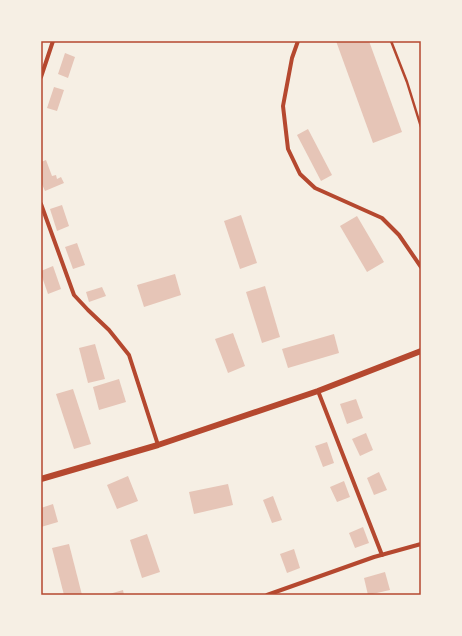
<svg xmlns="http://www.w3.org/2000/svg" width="462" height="636" viewBox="0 0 462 636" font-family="'Source Sans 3',sans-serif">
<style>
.building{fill:#e6c5b7}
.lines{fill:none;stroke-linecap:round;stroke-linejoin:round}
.service{stroke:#b5482f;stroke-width:2.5}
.minor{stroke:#b5482f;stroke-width:4}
.tertiary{stroke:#b5482f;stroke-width:6}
.neatline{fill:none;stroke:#b5482f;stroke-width:1.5}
</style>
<rect width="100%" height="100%" fill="#f6efe4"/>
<!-- building -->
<g class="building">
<polygon points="336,41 369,41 402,132 373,143"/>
<polygon points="65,53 75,57 68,78 58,74"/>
<polygon points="54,87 64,90 57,111 47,108"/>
<polygon points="308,129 332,175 321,181 297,135"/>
<polygon points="46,160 52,176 56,175 57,179 61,177 64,183 45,191 41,182 41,162"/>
<polygon points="62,205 69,226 57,231 50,209"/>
<polygon points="241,215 257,263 240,269 224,221"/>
<polygon points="357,216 384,262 367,272 340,226"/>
<polygon points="77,243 85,265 73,269 65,247"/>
<polygon points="53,266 61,289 48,294 41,274 41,271"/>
<polygon points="175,274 181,295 144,307 137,285"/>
<polygon points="265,286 280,337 262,343 246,292"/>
<polygon points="102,287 106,296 89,302 86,292"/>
<polygon points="233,333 245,366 228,373 215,339"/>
<polygon points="334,334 339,353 288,368 282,349"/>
<polygon points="95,344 105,379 88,383 79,348"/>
<polygon points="119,379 126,402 99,410 93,387"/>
<polygon points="73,389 91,444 74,449 56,394"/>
<polygon points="356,399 363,418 347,424 340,404"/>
<polygon points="366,433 373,450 360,456 352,439"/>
<polygon points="327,442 334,463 323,467 315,446"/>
<polygon points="379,472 387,490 374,495 367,478"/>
<polygon points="128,476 138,501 117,509 107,485"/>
<polygon points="344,481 350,497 337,502 330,487"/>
<polygon points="228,484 233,505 194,514 189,492"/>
<polygon points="273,496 282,520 272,523 263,500"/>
<polygon points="53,504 58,522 41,527 41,508"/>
<polygon points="363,527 369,543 355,548 349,533"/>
<polygon points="147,534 160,572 142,578 130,540"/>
<polygon points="69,544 82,595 64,595 52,548"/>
<polygon points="294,549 300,568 287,573 280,554"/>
<polygon points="385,572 390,590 368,595 364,578"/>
<polygon points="123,590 124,595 106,595"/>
</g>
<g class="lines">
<!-- service -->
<polyline class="service" points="391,41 407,82 421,127"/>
<!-- minor -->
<g class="minor">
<polyline points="298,41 292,58 283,106 288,149 300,174 315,188 382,218 399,235 421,267"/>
<polyline points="41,77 53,41"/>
<polyline points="41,204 74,295 88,310 109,330 129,355 158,445"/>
<polyline points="318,391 382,555"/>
<polyline points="267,595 374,557 421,544"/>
</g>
<!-- tertiary -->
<polyline class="tertiary" points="41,479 158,445 318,391 421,351"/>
</g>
<!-- border -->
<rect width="462" height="636" fill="none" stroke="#f6efe4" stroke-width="84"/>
<rect x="42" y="42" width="378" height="552" class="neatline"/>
</svg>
